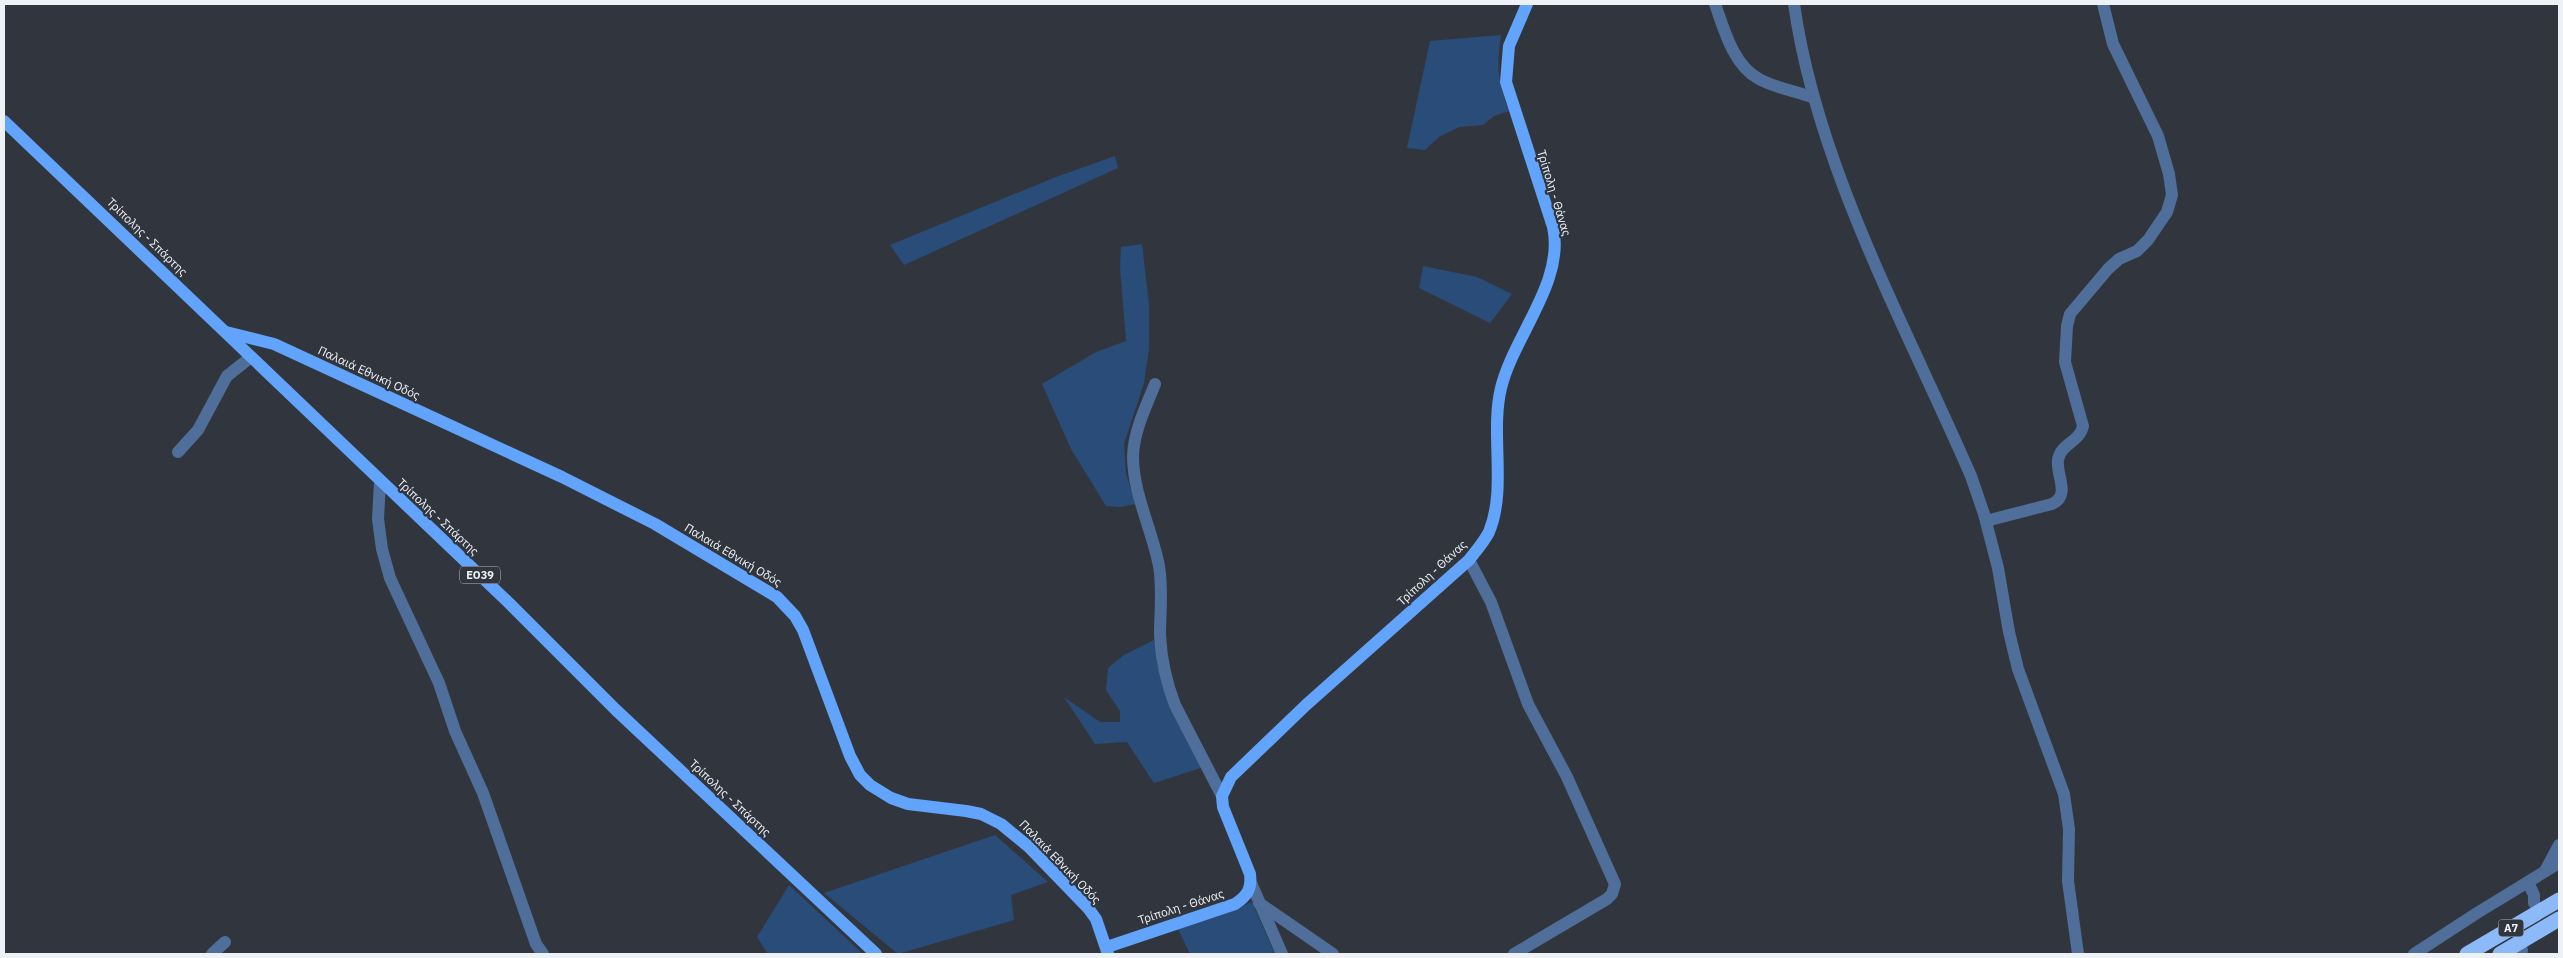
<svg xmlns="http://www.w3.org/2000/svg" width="2563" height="958" viewBox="0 0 2563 958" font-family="'IBM Plex Sans',sans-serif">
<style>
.green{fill:#2a4c79}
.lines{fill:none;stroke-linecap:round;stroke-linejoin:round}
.minor{stroke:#4f6e99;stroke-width:12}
.major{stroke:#62a4fb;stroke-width:12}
.highway{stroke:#8cbaf9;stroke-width:15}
.labels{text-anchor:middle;stroke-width:4.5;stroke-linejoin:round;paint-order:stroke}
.shield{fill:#31363e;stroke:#b5bac0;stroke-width:1}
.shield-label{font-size:11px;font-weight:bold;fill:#eef2f7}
.street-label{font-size:12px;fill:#eef2f7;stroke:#31363e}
</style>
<rect width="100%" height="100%" fill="#31363e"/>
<!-- green -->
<g class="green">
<path d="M1501,35C1496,68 1498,80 1509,111L1494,116L1483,125L1459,127L1439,137L1425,150L1407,148L1430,41Z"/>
<polygon points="1115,156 1118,168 904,265 890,245 1056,177"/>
<polygon points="1142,244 1149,304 1149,349 1144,383 1124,444 1126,474 1136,504 1120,507 1106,506 1071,449 1042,384 1096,352 1126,341 1120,268 1121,247"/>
<polygon points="1423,266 1477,277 1512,294 1490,323 1419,288"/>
<polygon points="1156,639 1201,768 1154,783 1127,742 1095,744 1064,697 1100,722 1120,722 1120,711 1106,690 1108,668 1124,655"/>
<polygon points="995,835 1048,882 1011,895 1014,920 898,954 824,893"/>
<polygon points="789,885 863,954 768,954 757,937"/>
<polygon points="1252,902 1275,954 1190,954 1178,929"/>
</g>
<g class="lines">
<!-- minor -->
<g class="minor">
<path d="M1715,4C1724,29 1733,65 1759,79C1775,88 1797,91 1814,98"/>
<path d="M1794,4C1817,167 1906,326 1971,476L1984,514L1998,568L2009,632L2018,669L2064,794L2069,829L2068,881L2078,954"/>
<path d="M1155,384C1146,407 1134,430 1133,456C1133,494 1152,529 1159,566C1163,589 1160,612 1160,635C1161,657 1167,684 1175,705L1222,796"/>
<polyline points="178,452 198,430 227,376 251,357"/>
<polyline points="380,482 378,519 382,549 390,578 439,683 455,731 483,793 536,944 543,954"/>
<path d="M1986,521L2052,504C2071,495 2056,476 2058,460C2060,444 2080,442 2083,426L2065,362L2067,326L2070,314L2108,269L2119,259L2137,251L2148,240L2167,212L2172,195L2169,174L2158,136L2113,44L2103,4"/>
<polyline points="1469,560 1491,602 1528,704 1567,777 1615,884 1612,894 1607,899 1514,954"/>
<polyline points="2545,871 2559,845"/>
<polyline points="2528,882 2534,895 2534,903"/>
<polyline points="1251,883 1282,954"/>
<polyline points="1259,903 1333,954"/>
<polyline points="212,954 225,942"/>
<polyline points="2414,954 2477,913 2559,863"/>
<polyline points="2521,954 2522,950"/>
</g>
<!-- major -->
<g class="major">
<polyline points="4,121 509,603 616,710 876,954"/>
<polyline points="226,332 274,344 562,477 655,524 777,597 795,616 803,630 850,756 860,775 870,785 891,798 908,804 966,811 981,814 1001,824 1029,847 1088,908 1096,919 1108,954"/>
<path d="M1107,947L1235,904C1247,896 1252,889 1250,874L1223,807L1222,796L1231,777L1306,705L1469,560C1476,551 1484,542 1489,532C1507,489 1490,433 1501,388C1514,335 1565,282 1553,227L1506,82L1509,46L1527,4"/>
</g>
<!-- highway -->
<g class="highway">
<polyline points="2467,954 2559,900"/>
<polyline points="2500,954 2559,919"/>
</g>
</g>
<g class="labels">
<!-- shield labels -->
<g class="shield">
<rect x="460" y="566.5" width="40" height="17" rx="4"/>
<rect x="2498.5" y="919.5" width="25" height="17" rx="4"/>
</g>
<g class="shield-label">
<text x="480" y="579">ΕΟ39</text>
<text x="2511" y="932">Α7</text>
</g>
<!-- street labels -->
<g class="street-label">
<text transform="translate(1554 193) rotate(73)" y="4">Τρίπολη - Θάνας</text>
<text transform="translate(147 237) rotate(44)" y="4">Τρίπολης - Σπάρτης</text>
<text transform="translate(369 373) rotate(25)" y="4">Παλαιά Εθνική Οδός</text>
<text transform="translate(438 517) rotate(43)" y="4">Τρίπολης - Σπάρτης</text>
<text transform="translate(733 555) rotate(31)" y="4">Παλαιά Εθνική Οδός</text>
<text transform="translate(1432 573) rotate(-43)" y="4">Τρίπολη - Θάνας</text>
<text transform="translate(730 798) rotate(43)" y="4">Τρίπολης - Σπάρτης</text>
<text transform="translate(1060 862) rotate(46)" y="4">Παλαιά Εθνική Οδός</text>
<text transform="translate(1181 907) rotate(-18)" y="4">Τρίπολη - Θάνας</text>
</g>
</g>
<!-- border -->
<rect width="2563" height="958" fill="none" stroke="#eef2f7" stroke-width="10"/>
</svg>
